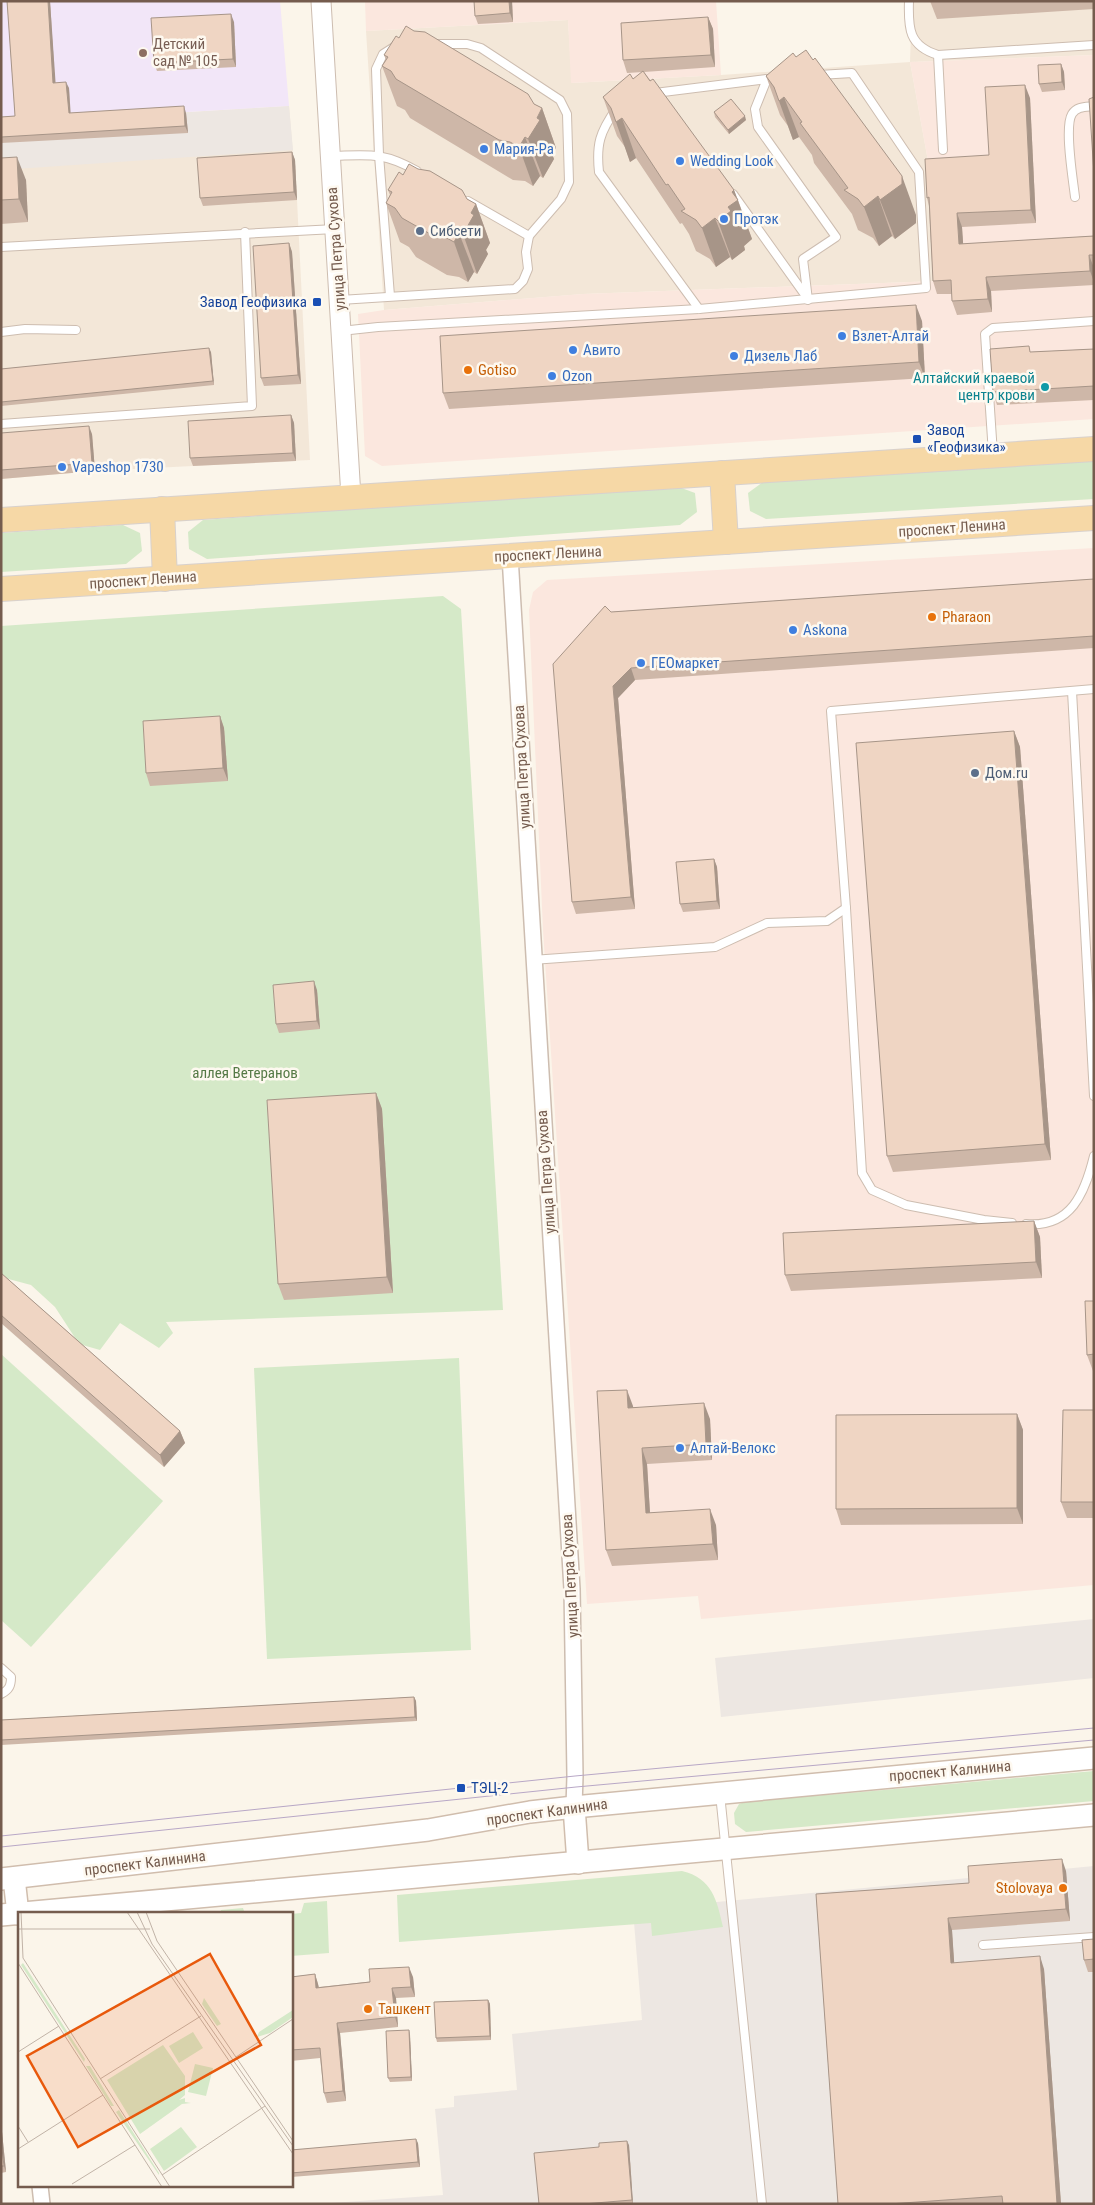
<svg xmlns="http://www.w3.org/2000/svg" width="1095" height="2205" viewBox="0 0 1095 2205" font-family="'Roboto Condensed',sans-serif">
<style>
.residential{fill:#f3e7d8}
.commercial{fill:#fbe7de}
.industrial{fill:#ede7e2}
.education{fill:#f2e6f8}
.green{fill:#d5e9c8}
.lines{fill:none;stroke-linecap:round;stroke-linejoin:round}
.service-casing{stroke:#cdbdb0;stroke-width:10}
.minor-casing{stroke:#cdbdb0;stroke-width:18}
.tertiary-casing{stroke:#cdbdb0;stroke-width:21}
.secondary-casing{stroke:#d0bdad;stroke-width:24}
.primary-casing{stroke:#d8d1cd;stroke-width:26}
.service{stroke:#fff;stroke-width:8}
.minor{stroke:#fff;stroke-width:15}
.tertiary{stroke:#fff;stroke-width:19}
.secondary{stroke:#fff;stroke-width:21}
.primary{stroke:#f6d8a6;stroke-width:24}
.tram{stroke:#b8a7c6;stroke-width:1}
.wall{fill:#ceb7a8}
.shaded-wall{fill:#a79588}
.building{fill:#efd5c3;stroke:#a79588}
.education-dot{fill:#8d6e63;stroke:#fef9f0;stroke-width:2}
.shop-dot{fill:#3f7fe0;stroke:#fef9f0;stroke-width:2}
.service-dot{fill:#5c6f8a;stroke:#fef9f0;stroke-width:2}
.transit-dot{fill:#1a4fb4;stroke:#fef9f0;stroke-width:2}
.food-dot{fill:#e8710a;stroke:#fef9f0;stroke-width:2}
.culture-dot{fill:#0f9aa8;stroke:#fef9f0;stroke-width:2}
.labels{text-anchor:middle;stroke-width:5;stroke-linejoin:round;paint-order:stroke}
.education-label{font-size:15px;fill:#785e54;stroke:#fef9f0;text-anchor:start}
.shop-label{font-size:15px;fill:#366cbe;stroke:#fef9f0;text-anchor:start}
.service-label{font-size:15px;fill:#4e5e75;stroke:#fef9f0;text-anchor:start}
.street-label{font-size:15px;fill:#755c4e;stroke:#fef9f0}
.transit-label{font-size:15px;fill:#164399;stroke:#fef9f0;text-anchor:start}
.food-label{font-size:15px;fill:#c56008;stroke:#fef9f0;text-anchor:start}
.culture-label{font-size:15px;fill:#0d838f;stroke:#fef9f0;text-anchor:end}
.park-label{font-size:15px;fill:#557a46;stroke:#fef9f0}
.inset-road{fill:none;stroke:#c1b3a7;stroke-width:1}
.view{fill:#e8590c;fill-opacity:0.15;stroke:#e8590c;stroke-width:2.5}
.inset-edge{fill:none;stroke:#755c4e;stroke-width:2.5}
</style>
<rect width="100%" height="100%" fill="#fbf5ea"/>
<!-- residential -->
<g class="residential">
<polygon points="912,1 1094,1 1094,55 910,62 930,172 937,281 583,294 384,310 366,31 568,20 572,83 721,75 910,62"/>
<polygon points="289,106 297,200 310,460 95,471 1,479 1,124"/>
</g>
<!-- commercial -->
<g class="commercial">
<polygon points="365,1 716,1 721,75 571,83 568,20 366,31"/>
<polygon points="1094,55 1094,419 382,466 365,456 358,314 384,310 583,294 937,281 930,172 910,62"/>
<polygon points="1094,548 1094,1585 701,1619 698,1596 587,1604 543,930 529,610 533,592 547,580"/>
</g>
<!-- industrial -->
<g class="industrial">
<polygon points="289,106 293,150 1,170 1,124"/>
<polygon points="1094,1619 1094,1678 721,1717 715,1658"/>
<polygon points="1094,1866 1094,2204 318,2204 443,2195 435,2109 454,2107 454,2096 517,2090 512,2034 642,2020 633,1910"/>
</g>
<!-- education -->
<polygon class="education" points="1,1 280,1 289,106 1,123"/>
<!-- green -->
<g class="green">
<polygon points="1094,461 1094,499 766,519 750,511 748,493 763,482"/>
<polygon points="676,486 695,493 697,512 680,525 207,559 189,549 188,532 203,520"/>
<polygon points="123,525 140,533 142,551 126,564 1,572 1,533"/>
<polygon points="443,596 461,609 503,1310 166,1322 173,1333 159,1348 120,1323 100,1350 79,1344 55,1307 31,1285 1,1277 1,626"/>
<polygon points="1,1354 163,1501 31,1647 1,1620"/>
<polygon points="459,1358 471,1650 267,1659 254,1368"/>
<polygon points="1094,1771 1094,1801 746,1832 735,1824 734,1813 739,1804 750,1800 839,1794"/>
<path d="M682,1871C712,1878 717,1900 723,1927L652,1936L651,1923L399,1942L397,1895Z"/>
<polygon points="327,1901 329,1953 291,1956 291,1914 301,1913 304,1903"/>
<polygon points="243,1908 245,1914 220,1914 221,1910"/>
</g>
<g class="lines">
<defs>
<g id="service">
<path d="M909,1C908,29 909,46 938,55L1094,45"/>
<polyline points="938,55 943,150"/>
<polyline points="775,79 767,79 755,109 758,127 836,237 803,259 808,300"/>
<polyline points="655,93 767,79"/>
<path d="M616,109C600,132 596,144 599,172L699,309"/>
<path d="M330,156C368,155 382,151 417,171"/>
<polyline points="733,194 808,299"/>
<path d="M1075,197C1073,179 1064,127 1072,114C1077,106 1086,107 1094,106"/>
<polyline points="468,201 529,236"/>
<polyline points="1,247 335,229"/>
<polyline points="390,296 379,155 376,69 383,54 394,47"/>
<polyline points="340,300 515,289 523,281 528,269 526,252 529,236 561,199 569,182 567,114 560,100 481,48 467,44 435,44"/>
<polyline points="341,331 378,327 699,309 926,288 919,172 852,73 819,75"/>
<polyline points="1,332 25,329 76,330"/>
<polyline points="1,424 252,406 245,232"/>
<polyline points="993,454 985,334 993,328 1094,321"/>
<polyline points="1072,691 1094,1096"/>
<polyline points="846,908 862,1173 872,1190 906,1205 984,1220 1012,1223"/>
<polyline points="532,960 715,947 767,923 827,921 846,908 831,711 1094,689"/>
<path d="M1026,1224C1071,1228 1085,1193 1094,1156"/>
<path d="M1,1668L11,1677C11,1686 9,1690 1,1694"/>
<polyline points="720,1794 762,2204"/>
<polyline points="983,1945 1094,1937"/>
</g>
<g id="minor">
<polyline points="510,556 572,1589 575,1776 574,1807"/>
<polyline points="40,2186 42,2204"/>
</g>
<polyline id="tertiary" points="321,1 351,497"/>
<g id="secondary">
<polyline points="574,1807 578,1863"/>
<polyline points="14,1878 18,1914"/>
<polyline points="1,1879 428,1830 530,1812 574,1807 1094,1758"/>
<polyline points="1,1915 1094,1815"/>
</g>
<g id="primary">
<polyline points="722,473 726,542"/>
<polyline points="162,509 165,579"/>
<polyline points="1,520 1094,449"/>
<polyline points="1,589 1094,518"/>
</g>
</defs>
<!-- service casing -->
<use href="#service" class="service-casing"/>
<!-- minor casing -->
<use href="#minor" class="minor-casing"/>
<!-- tertiary casing -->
<use href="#tertiary" class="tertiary-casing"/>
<!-- secondary casing -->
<use href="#secondary" class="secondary-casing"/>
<!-- primary casing -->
<use href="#primary" class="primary-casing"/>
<!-- service -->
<use href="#service" class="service"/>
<!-- minor -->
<use href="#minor" class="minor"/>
<!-- tertiary -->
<use href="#tertiary" class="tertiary"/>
<!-- secondary -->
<use href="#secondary" class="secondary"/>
<!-- primary -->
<use href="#primary" class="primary"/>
<!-- tram -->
<g class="tram">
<polyline points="1,1836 575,1776 1094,1728"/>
<polyline points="1,1847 576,1787 1094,1740"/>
</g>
</g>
<!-- wall -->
<g class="wall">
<polygon points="7,1 50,1 55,83 69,88 70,113 186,113 188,133 1,143 1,117 15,116"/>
<polygon points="512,1 513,22 478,24 475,16"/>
<polygon points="930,1 1094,1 1094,9 937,19"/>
<polygon points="708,17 713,29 715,67 644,72 734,190 738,200 752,239 744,246 745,250 732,260 730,257 716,267 710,259 696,251 689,234 682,223 680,224 636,158 630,162 625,147 617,136 603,97 633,79 643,72 627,73 623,60"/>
<polygon points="234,22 236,67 157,71 154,63"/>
<polygon points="384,55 534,104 542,108 556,148 552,154 554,159 543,178 540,176 533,186 525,181 513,180 410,118 405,110 397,106 382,66 386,60"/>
<polygon points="1061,64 1064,72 1065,90 1042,92 1039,84"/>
<polygon points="766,76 916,215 916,223 895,239 892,236 879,246 873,238 858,230 852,214 814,163 812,155 799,137 793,140 788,126 780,115"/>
<polygon points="1030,98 1036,223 962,227 963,244 1094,236 1094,285 991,291 992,312 957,315 952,301 952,294 937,294 933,281 929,206 927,198 989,155"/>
<polygon points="714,112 746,120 729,134 715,117"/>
<polygon points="292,152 295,160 297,200 203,206 200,198"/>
<polygon points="1,158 26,180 28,222 1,224"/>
<polygon points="403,175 467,199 476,204 490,243 486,250 488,254 477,274 474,272 468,282 459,277 447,275 416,257 409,247 400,242 386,203 390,195 388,190"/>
<polygon points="289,243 292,252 301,384 264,386 261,378"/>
<polygon points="922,321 925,378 449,409 443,393"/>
<polygon points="1094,349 1094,400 997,405 993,392 1031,352"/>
<polygon points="211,352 214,385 1,406 1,369"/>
<polygon points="291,415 294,423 296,461 193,466 190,458"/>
<polygon points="1,433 92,434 95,471 1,479"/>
<polygon points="1094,579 1094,648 635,680 618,698 635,909 576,914 572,902 611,612"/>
<polygon points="220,716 224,728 228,781 150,786 146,773"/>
<polygon points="1014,731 1020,747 1051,1160 893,1172 887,1156"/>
<polygon points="714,859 717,867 720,909 683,912 680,904"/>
<polygon points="317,990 320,1029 279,1033 276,1024"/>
<polygon points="376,1093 382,1109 393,1293 284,1300 278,1284"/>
<polygon points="1034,1221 1040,1237 1042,1278 791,1291 785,1275"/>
<polygon points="1,1273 180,1431 185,1443 164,1467 1,1323"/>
<polygon points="1094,1301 1094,1371 1093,1371 1087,1355"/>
<polygon points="633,1406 633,1407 710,1419 712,1460 647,1464 650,1513 716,1525 718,1560 612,1566 606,1550"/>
<polygon points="1094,1410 1094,1518 1067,1518 1061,1502"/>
<polygon points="1017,1414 1023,1430 1023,1524 841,1525 836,1509"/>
<polygon points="414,1697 416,1701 417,1721 1,1745 1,1720"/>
<polygon points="1066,1871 1070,1921 952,1930 954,1963 1044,1969 1061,2204 838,2204 816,1894 969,1883"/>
<polygon points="1094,1939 1094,1972 1088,1972 1084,1960"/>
<polygon points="315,1974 318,1984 319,1987 413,1977 415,1997 396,1998 398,2027 340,2033 346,2101 327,2103 324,2093 320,2058 291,2061 291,1977"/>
<polygon points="488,2000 490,2004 491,2040 437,2042 436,2038"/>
<polygon points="409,2030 410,2035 412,2081 390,2082 388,2078"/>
<polygon points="1,2122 6,2172 1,2173"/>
<polygon points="418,2143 420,2167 291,2177 291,2150"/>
<polygon points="629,2145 633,2204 539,2204"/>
<polygon points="157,2186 183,2186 158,2188"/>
</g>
<!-- shaded-wall -->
<g class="shaded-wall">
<polygon points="48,1 50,1 56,89 53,83"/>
<polygon points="509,1 512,1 513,22 510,13"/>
<polygon points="231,14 234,22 236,67 233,59"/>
<polygon points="708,17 713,29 715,67 711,55"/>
<polygon points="1061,64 1064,72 1065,90 1062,82"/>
<polygon points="66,82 69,88 71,119 69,113"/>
<polygon points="1025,85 1030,98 1036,223 1031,210"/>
<polygon points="784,97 799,137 793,140 779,101"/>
<polygon points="184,106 186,113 188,133 185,126"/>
<polygon points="542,108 556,148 552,154 554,159 543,178 528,139 537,118"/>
<polygon points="745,116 746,120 729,134 728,130"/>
<polygon points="622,118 636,158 630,162 616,122"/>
<polygon points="525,137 540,176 533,186 519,147"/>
<polygon points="292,152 295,160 297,200 294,192"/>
<polygon points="17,157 26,180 28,222 19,199"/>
<polygon points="902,176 916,215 916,223 895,239 880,200"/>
<polygon points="734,190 752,239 744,246 745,250 732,260 718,221 728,207 732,192"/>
<polygon points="878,196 892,236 879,246 864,207"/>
<polygon points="476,204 490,243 486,250 488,254 477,274 463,234 471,213"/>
<polygon points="957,213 962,227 964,257 959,244"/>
<polygon points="715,218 730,257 716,267 702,228"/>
<polygon points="459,233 474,272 468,282 454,242"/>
<polygon points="289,243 292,252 301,384 298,375"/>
<polygon points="1089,255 1094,268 1094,282 1090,271"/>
<polygon points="986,277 991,291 992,312 988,299"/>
<polygon points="916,305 922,321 925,378 919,362"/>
<polygon points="209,348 211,352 214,385 213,381"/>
<polygon points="291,415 294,423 296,461 293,453"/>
<polygon points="89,426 92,434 95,471 92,463"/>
<polygon points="631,668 635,680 618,698 635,909 631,897 613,686"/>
<polygon points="220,716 224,728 228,781 223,768"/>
<polygon points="1014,731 1020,747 1051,1160 1045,1144"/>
<polygon points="714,859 717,867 720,909 717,901"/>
<polygon points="314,981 317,990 320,1029 317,1021"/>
<polygon points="376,1093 382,1109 393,1293 387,1277"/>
<polygon points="1034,1221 1040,1237 1042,1278 1036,1262"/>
<polygon points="627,1390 633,1406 634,1424 628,1408"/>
<polygon points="704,1403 710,1419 712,1460 706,1444"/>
<polygon points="1017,1414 1023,1430 1023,1524 1017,1508"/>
<polygon points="180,1431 185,1443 164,1467 160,1455"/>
<polygon points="642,1448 647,1464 651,1529 646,1513"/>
<polygon points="710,1509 716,1525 718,1560 713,1544"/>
<polygon points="414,1697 416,1701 417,1721 415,1717"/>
<polygon points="1062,1859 1066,1871 1070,1921 1066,1909"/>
<polygon points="948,1918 952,1930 955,1975 951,1963"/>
<polygon points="1040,1956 1044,1969 1061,2204 1057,2204"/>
<polygon points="409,1967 413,1977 415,1997 411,1987"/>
<polygon points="315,1974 318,1984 320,1998 316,1988"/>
<polygon points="392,1988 396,1998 398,2027 395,2017"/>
<polygon points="488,2000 490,2004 491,2040 490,2036"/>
<polygon points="337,2023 340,2033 346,2101 343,2091"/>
<polygon points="409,2030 410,2035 412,2081 411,2077"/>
<polygon points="1,2122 6,2172 4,2166 1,2140"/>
<polygon points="416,2139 418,2143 420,2167 418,2162"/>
<polygon points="627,2141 629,2145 633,2204 632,2200"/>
</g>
<!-- building -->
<g class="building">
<polygon points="7,1 48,1 53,83 66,82 69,113 184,106 185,126 1,137 1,117 15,116"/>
<polygon points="474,1 509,1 510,13 475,16"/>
<polygon points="231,14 233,59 154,63 151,18"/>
<polygon points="708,17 711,55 623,60 621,23"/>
<polygon points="406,26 414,31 425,32 528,94 534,104 542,108 537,118 540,120 528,139 525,137 519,147 510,142 499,140 396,79 391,71 382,66 388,57 384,55 396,36 399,38"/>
<polygon points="806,50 813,60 815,58 902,176 902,184 880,200 878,196 864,207 858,199 844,190 848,188 800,123 802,122 784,97 779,101 774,87 766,76 793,53 796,57"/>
<polygon points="1061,64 1062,82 1039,84 1038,65"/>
<polygon points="643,71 650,81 653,79 734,190 732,192 738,200 728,207 731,211 718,221 715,218 702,228 696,220 681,211 685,209 668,184 666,185 622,118 616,122 611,108 603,97 630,74 633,79"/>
<polygon points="1025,85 1031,210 957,213 959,244 1094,236 1094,255 1089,255 1090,271 986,277 988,299 952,301 951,280 933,281 929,197 927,198 925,159 989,155 985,87"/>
<polygon points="1094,97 1094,174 1089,99"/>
<polygon points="731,99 745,116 728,130 714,112"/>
<polygon points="292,152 294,192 200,198 197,158"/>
<polygon points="17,157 19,199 1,200 1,158"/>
<polygon points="409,164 418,169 430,171 462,190 467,199 476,204 471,213 474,215 463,234 459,233 454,242 445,237 432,235 402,218 395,208 386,203 392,192 388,190 399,172 403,175"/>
<polygon points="289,243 298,375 261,378 253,246"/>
<polygon points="916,305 919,362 443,393 440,336"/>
<polygon points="1029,346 1030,352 1094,349 1094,386 993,392 990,349"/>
<polygon points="209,348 213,381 1,402 1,369"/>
<polygon points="291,415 293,453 190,458 188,421"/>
<polygon points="89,426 92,463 1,470 1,433"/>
<polygon points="1094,579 1094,636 631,668 613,686 631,897 572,902 553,664 605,606 611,612"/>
<polygon points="220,716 223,768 146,773 143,721"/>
<polygon points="1014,731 1045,1144 887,1156 856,743"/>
<polygon points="714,859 717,901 680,904 676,862"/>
<polygon points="314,981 317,1021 276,1024 273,985"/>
<polygon points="376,1093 387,1277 278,1284 267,1100"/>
<polygon points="1034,1221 1036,1262 785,1275 783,1233"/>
<polygon points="1,1273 180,1431 160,1455 1,1315"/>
<polygon points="1085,1301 1094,1301 1094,1354 1087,1355"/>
<polygon points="627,1390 628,1408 704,1403 706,1444 642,1448 646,1513 710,1509 713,1544 606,1550 597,1391"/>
<polygon points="1063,1410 1094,1410 1094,1502 1061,1502"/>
<polygon points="1017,1414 1017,1508 836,1509 836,1415"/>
<polygon points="414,1697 415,1717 1,1740 1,1720"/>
<polygon points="1062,1859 1066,1909 948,1918 951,1963 1040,1956 1057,2204 1003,2204 1002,2196 889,2204 838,2204 816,1894 969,1883 968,1866"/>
<polygon points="1094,1939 1094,1959 1084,1960 1082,1940"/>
<polygon points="409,1967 411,1987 392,1988 395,2017 337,2023 343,2091 324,2093 320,2048 291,2050 291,1977 315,1974 316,1988 370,1982 369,1969"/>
<polygon points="488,2000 490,2036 436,2038 434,2002"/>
<polygon points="409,2030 411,2077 388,2078 386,2031"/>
<polygon points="416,2139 418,2162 291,2173 291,2150"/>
<polygon points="1,2140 4,2166 1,2166"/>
<polygon points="627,2141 632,2200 583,2204 539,2204 534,2153 599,2147 599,2143"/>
</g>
<!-- markers -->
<circle class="education-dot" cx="143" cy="53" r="5"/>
<g class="shop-dot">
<circle cx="484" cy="149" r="5"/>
<circle cx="680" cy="161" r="5"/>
<circle cx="724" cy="219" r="5"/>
<circle cx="842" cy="336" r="5"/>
<circle cx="573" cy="350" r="5"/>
<circle cx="734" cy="356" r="5"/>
<circle cx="552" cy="376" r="5"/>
<circle cx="62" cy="467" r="5"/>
<circle cx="793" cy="630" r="5"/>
<circle cx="641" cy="663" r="5"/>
<circle cx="680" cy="1448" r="5"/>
</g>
<g class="service-dot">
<circle cx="420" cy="231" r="5"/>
<circle cx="975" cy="773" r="5"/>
</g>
<g class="transit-dot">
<rect x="312" y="297" width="10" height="10" rx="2.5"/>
<rect x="912" y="434" width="10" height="10" rx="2.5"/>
<rect x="456" y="1783" width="10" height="10" rx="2.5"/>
</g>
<g class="food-dot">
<circle cx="468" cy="370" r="5"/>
<circle cx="932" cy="617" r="5"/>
<circle cx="1063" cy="1888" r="5"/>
<circle cx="368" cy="2009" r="5"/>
</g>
<circle class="culture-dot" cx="1045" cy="387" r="5"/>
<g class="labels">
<!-- education labels -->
<g class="education-label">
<text x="153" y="49">Детский<tspan x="153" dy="17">сад № 105</tspan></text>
</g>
<!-- shop labels -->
<g class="shop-label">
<text x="494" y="154">Мария-Ра</text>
<text x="690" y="166">Wedding Look</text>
<text x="734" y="224">Протэк</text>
<text x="852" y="341">Взлет-Алтай</text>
<text x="583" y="355">Авито</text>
<text x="744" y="361">Дизель Лаб</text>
<text x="562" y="381">Ozon</text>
<text x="72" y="472">Vapeshop 1730</text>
<text x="803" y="635">Askona</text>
<text x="651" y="668">ГЕОмаркет</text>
<text x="690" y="1453">Алтай-Велокс</text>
</g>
<!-- service labels -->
<g class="service-label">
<text x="430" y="236">Сибсети</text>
<text x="985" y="778">Дом.ru</text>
</g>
<!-- street labels -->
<g class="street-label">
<text transform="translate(336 249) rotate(-94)" y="5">улица Петра Сухова</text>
<text transform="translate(952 528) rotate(-4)" y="5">проспект Ленина</text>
<text transform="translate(548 554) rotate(-3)" y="5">проспект Ленина</text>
<text transform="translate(143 580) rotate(-4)" y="5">проспект Ленина</text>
<text transform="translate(522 767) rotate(-93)" y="5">улица Петра Сухова</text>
<text transform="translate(546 1172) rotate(-94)" y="5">улица Петра Сухова</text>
<text transform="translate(570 1576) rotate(-93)" y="5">улица Петра Сухова</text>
<text transform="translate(950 1771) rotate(-5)" y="5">проспект Калинина</text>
<text transform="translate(547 1812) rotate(-8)" y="5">проспект Калинина</text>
<text transform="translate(145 1863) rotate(-7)" y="5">проспект Калинина</text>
</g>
<!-- transit labels -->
<g class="transit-label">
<text x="307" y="307" text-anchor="end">Завод Геофизика</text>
<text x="927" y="435">Завод<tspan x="927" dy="17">«Геофизика»</tspan></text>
<text x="471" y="1793">ТЭЦ-2</text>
</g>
<!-- food labels -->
<g class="food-label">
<text x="478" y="375">Gotiso</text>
<text x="942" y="622">Pharaon</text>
<text x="1053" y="1893" text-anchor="end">Stolovaya</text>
<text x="378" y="2014">Ташкент</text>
</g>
<!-- culture labels -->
<g class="culture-label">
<text x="1035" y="383">Алтайский краевой<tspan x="1035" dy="17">центр крови</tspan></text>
</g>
<!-- park labels -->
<g class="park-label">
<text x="245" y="1078">аллея Ветеранов</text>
</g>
</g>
<!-- overview -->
<g transform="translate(18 1912)">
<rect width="275" height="275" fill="#fbf5ea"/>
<path d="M5,51L67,147L66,150L3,53ZM186,86L203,112L199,114L184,92ZM275,98V105L252,121L239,125L241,120ZM175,120L185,136L161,151L151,134ZM145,133L167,164V183L161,188L167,186V190L173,191L164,192L122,222L89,168ZM177,152L195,156L188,184L170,180ZM68,154H72L96,194H93ZM101,198L141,261V263L98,200ZM163,215L179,235L146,259L132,237Z" fill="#d5e9c8"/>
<path class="inset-road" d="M3,0L5,46L152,275M109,0L275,242M119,0L134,32L275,234M128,0L139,29L275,229M0,17H132M0,51L144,275M0,140L41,114M218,145L275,107M82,167L183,104M0,214L10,230M0,237L85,183M144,263L247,194M54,272L117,233"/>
<path class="view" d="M192,42L243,133L60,235L9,144Z"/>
<rect width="275" height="275" class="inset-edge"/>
</g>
<!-- border -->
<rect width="1095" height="2205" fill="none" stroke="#755c4e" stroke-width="5"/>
</svg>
